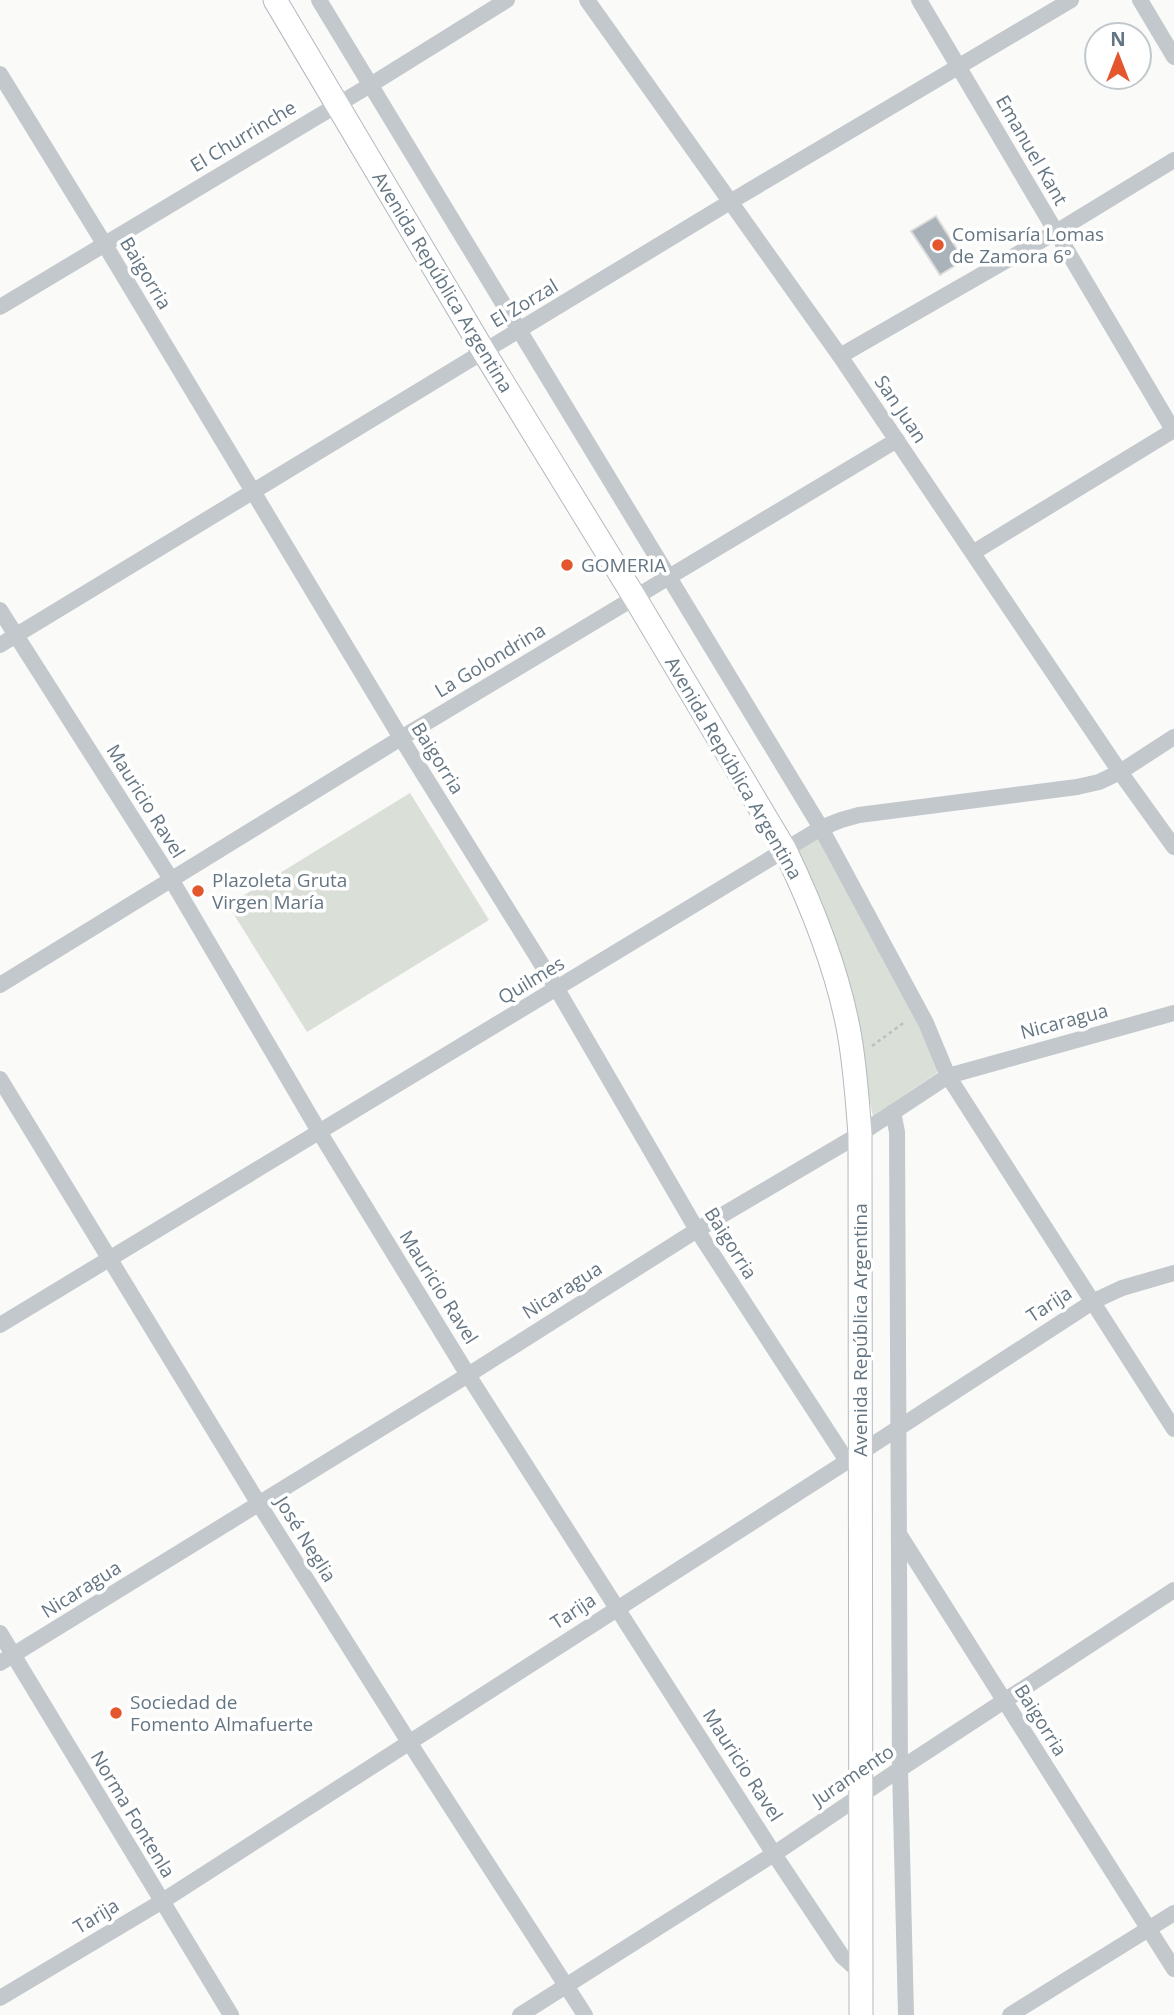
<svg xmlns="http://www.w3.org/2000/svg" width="1174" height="2015" viewBox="0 0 1174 2015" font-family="'Open Sans',sans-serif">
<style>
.green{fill:#dadfd7}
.building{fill:#aab3b9;stroke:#dcdcda;stroke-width:2}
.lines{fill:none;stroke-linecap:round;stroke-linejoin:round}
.secondary-casing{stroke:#b3babf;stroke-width:25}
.path{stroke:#bbbfc2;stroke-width:2.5;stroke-dasharray:3.5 3.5;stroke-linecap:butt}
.street{stroke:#c3c8cc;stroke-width:16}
.secondary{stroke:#fff;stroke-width:23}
.poi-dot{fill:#e4572e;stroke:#fff;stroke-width:2.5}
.labels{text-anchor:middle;stroke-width:7;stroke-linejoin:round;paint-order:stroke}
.street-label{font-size:19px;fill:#657683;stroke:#fff}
.poi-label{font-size:19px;fill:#657683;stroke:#fff;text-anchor:start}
</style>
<rect width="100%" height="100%" fill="#fafaf8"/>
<!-- green -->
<g class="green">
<polygon points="410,793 489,920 307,1032 228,905"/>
<polygon points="820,836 938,1063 937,1073 873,1116 856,1040 796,851"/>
</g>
<!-- building -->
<polygon class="building" points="936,216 964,260 940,275 911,231"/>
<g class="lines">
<defs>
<path id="secondary" d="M275,0L484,352L635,598L785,850C812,906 836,966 848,1027C855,1062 857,1098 860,1134L861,2015"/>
</defs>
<!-- secondary casing -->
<use href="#secondary" class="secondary-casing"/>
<!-- path -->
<polyline class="path" points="872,1046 906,1021"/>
<!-- street -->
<g class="street">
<polyline points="319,0 821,828 926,1023 948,1076 1174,1429"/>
<polyline points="587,0 840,356 1120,772 1174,847"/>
<polyline points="919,0 1173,430"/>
<polyline points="1140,0 1174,57"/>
<polyline points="0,74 105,245 401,738 557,989 697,1230 847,1461"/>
<polyline points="0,307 372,84 507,0"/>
<polyline points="840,356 1056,232 1174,160"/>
<polyline points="974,552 1174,430"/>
<polyline points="0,610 171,879 320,1133 468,1375 774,1854 842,1956 861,1973"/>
<polyline points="0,645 730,202 1071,0"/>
<polyline points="0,985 401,738 897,440"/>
<polyline points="0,1079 259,1504 409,1742 585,2015"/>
<polyline points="893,1112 897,1132 900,1769 906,2015"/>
<polyline points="0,1325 821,828 841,820 859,815 1077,787 1099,782 1120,772 1174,737"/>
<polyline points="899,1534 1174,1969"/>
<polyline points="0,1633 231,2015"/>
<polyline points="0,1663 468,1375 697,1230 860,1134 948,1076 1174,1013"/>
<polyline points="0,1998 161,1902 860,1453 1094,1301 1122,1288 1174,1273"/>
<polyline points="520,2015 774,1854 900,1769 1174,1590"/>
<polyline points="1010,2015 1174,1913"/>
</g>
<!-- secondary -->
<use href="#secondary" class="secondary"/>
</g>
<!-- markers -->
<g class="poi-dot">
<circle cx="938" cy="245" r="7"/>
<circle cx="567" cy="565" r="7"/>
<circle cx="198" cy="891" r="7"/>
<circle cx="116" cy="1713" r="7"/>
</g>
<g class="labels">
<!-- street labels -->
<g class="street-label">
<text transform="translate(243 136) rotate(-31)" y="7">El Churrinche</text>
<text transform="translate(1032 150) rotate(60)" y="7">Emanuel Kant</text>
<text transform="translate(146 273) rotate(59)" y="7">Baigorria</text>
<text transform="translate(443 282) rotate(59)" y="7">Avenida República Argentina</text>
<text transform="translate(524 303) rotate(-31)" y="7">El Zorzal</text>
<text transform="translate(901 409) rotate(56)" y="7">San Juan</text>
<text transform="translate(490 660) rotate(-31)" y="7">La Golondrina</text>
<text transform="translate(438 758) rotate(58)" y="7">Baigorria</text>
<text transform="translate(734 768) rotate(60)" y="7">Avenida República Argentina</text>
<text transform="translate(146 801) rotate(58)" y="7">Mauricio Ravel</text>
<text transform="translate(531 980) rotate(-31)" y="7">Quilmes</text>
<text transform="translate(1064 1021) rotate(-15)" y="7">Nicaragua</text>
<text transform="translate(731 1243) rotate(58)" y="7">Baigorria</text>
<text transform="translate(439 1287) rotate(58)" y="7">Mauricio Ravel</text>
<text transform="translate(562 1290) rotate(-32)" y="7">Nicaragua</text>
<text transform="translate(1049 1304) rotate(-33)" y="7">Tarija</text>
<text transform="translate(860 1330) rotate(-90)" y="7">Avenida República Argentina</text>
<text transform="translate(306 1539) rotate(58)" y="7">José Neglia</text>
<text transform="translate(81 1589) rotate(-32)" y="7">Nicaragua</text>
<text transform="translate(573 1611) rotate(-33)" y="7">Tarija</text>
<text transform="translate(1041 1720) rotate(58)" y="7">Baigorria</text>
<text transform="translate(743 1765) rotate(57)" y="7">Mauricio Ravel</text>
<text transform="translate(853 1775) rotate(-34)" y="7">Juramento</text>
<text transform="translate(133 1814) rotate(59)" y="7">Norma Fontenla</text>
<text transform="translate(96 1916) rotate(-31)" y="7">Tarija</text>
</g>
<!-- poi labels -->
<g class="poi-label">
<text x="952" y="241">Comisaría Lomas<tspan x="952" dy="22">de Zamora 6°</tspan></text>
<text x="581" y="572">GOMERIA</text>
<text x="212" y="887">Plazoleta Gruta<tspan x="212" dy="22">Virgen María</tspan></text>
<text x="130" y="1709">Sociedad de<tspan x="130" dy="22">Fomento Almafuerte</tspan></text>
</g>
</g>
<!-- north arrow -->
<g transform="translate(1118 56)"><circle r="33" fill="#ffffff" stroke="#c1c8cd" stroke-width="2"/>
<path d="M0-5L12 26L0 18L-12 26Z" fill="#e4572e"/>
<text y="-10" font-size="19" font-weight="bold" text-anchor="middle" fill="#657683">N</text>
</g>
</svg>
